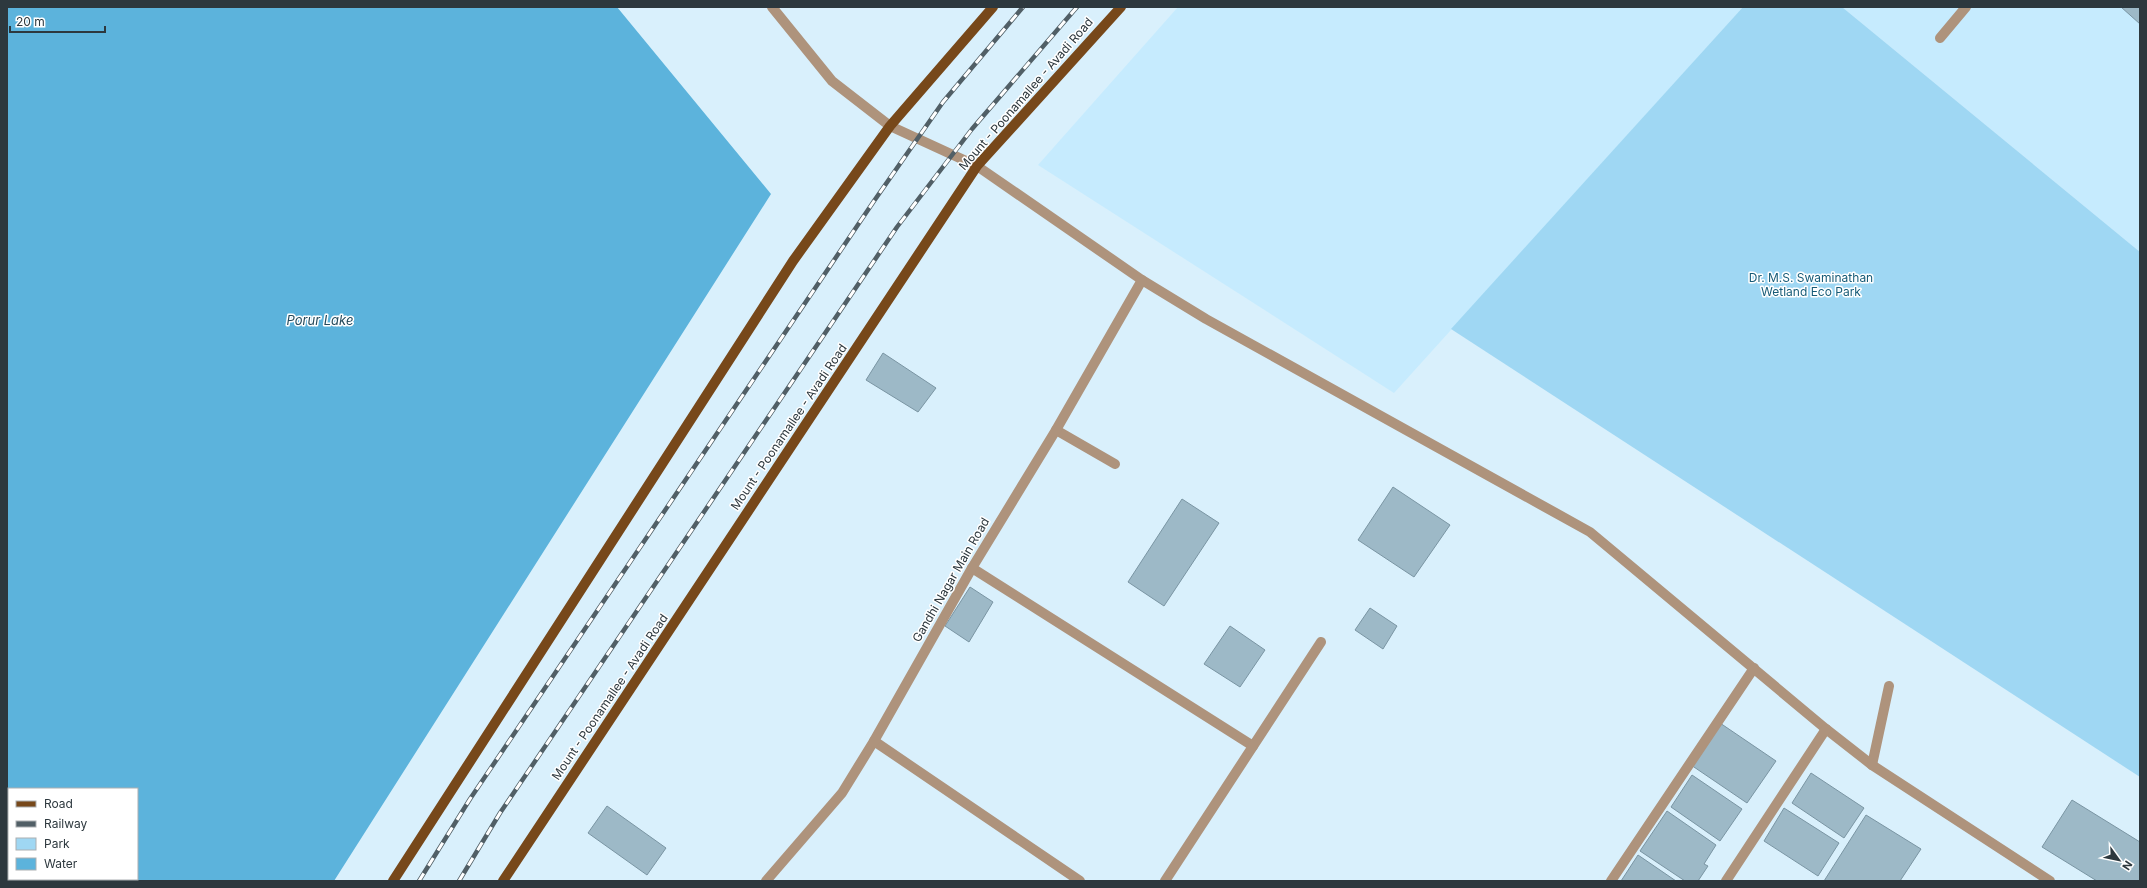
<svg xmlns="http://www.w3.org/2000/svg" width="2147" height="888" viewBox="0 0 2147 888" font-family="Inter,sans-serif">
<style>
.built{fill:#c6ebfe}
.green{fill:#9fd7f3}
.water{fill:#5cb3dc;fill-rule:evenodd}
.building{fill:#9db9c7;stroke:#7a95a3}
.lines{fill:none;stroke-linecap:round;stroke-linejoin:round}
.minor{stroke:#ae937c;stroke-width:10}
.major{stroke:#77481a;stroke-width:10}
.rail-casing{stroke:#515f66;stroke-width:4.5}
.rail{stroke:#fff;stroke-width:3;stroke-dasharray:9;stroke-linecap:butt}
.labels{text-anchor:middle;stroke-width:3;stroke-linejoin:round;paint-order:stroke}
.street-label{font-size:12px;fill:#2d383e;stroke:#fff}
.park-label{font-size:12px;fill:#165b77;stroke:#fff}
.water-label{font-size:13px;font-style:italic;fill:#244a5c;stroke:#fff}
</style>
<rect width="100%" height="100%" fill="#d9f0fc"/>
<!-- built -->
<g class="built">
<polygon points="1178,7 1743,7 1394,393 1038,165"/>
<polygon points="1842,7 2140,7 2140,252"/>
</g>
<!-- green -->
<polygon class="green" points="1743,7 1842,7 2140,252 2140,777 1451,329"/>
<!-- water -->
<path class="water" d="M7,7H617L771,194L334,881H7ZM9,789H137V879H9Z"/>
<!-- building -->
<g class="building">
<polygon points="2121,7 2140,7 2140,24"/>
<polygon points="883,353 936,388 918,412 866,380"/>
<polygon points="1393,487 1450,525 1414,577 1358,540"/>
<polygon points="1182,499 1219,523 1164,606 1128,582"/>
<polygon points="970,587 993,602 969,642 945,626"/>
<polygon points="1370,608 1397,626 1383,649 1355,630"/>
<polygon points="1230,626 1265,650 1240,687 1204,664"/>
<polygon points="1720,723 1776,761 1747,803 1691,765"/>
<polygon points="1811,773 1864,808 1844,838 1792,803"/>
<polygon points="1692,775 1742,809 1720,841 1671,807"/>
<polygon points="2072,800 2140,842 2140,881 2097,881 2042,847"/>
<polygon points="607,806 666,848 647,875 588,833"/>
<polygon points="1784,808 1839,843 1818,876 1764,841"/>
<polygon points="1667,811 1716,845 1704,864 1708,866 1698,881 1685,881 1640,851"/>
<polygon points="1866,815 1921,849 1900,881 1824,881"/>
<polygon points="1638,855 1676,881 1621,881"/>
</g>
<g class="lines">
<!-- minor -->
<g class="minor">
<polyline points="772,7 832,81 890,126 977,166 1142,280 1206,319 1590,532 1826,729 1872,765 2050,881"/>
<polyline points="1940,38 1966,7"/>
<polyline points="1056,430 1115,464"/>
<polyline points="972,568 1253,746"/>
<polyline points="874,741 1080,881"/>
<polyline points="1872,765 1889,686"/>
<polyline points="766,881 842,793 874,741 972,568 1056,430 1142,280"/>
<polyline points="1165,881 1321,642"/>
<polyline points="1611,881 1754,668"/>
<polyline points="1726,881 1826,729"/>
</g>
<!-- major -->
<g class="major">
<polyline points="393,881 793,261 890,126 993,7"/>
<polyline points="503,881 977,166 1121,7"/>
</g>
<defs>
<g id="rail">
<polyline points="419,881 470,799 874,201 943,102 1023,7"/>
<polyline points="459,881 500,813 897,227 972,129 1077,7"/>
</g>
</defs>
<!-- rail casing -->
<use href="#rail" class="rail-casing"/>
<!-- rail -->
<use href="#rail" class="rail"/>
</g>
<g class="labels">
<!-- street labels -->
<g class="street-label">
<text transform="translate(1026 94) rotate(-49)" y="4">Mount - Poonamallee - Avadi Road</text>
<text transform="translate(789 427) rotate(-56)" y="4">Mount - Poonamallee - Avadi Road</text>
<text transform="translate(951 580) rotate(-60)" y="4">Gandhi Nagar Main Road</text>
<text transform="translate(610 697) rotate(-56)" y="4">Mount - Poonamallee - Avadi Road</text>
</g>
<!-- park labels -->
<g class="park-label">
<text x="1811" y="282">Dr. M.S. Swaminathan<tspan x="1811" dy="14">Wetland Eco Park</tspan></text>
</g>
<!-- water labels -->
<g class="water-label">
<text x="320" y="325">Porur Lake</text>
</g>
</g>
<!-- border -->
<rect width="2147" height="888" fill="none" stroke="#2d383e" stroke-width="16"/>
<!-- legend -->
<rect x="8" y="788" width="130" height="92" fill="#ffffff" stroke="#abafb2"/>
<rect x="16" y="801" width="20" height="6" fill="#77481a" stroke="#abafb2"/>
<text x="44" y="808" font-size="12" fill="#2d383e">Road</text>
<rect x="16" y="821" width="20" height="6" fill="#515f66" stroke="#abafb2"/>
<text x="44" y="828" font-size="12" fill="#2d383e">Railway</text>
<rect x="16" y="838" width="20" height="12" fill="#9fd7f3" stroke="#abafb2"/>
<text x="44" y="848" font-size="12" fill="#2d383e">Park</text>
<rect x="16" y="858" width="20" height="12" fill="#5cb3dc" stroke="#abafb2"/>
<text x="44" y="868" font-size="12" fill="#2d383e">Water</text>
<!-- north arrow -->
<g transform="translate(2119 860) rotate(123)" stroke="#ffffff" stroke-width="3" paint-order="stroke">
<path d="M0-3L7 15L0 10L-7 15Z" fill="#2d383e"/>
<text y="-6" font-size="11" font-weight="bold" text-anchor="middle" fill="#2d383e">N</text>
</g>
<!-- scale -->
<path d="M10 26v6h95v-6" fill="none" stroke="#2d383e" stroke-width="2"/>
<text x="16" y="26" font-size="12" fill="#2d383e" stroke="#ffffff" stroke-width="3" paint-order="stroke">20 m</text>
</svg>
